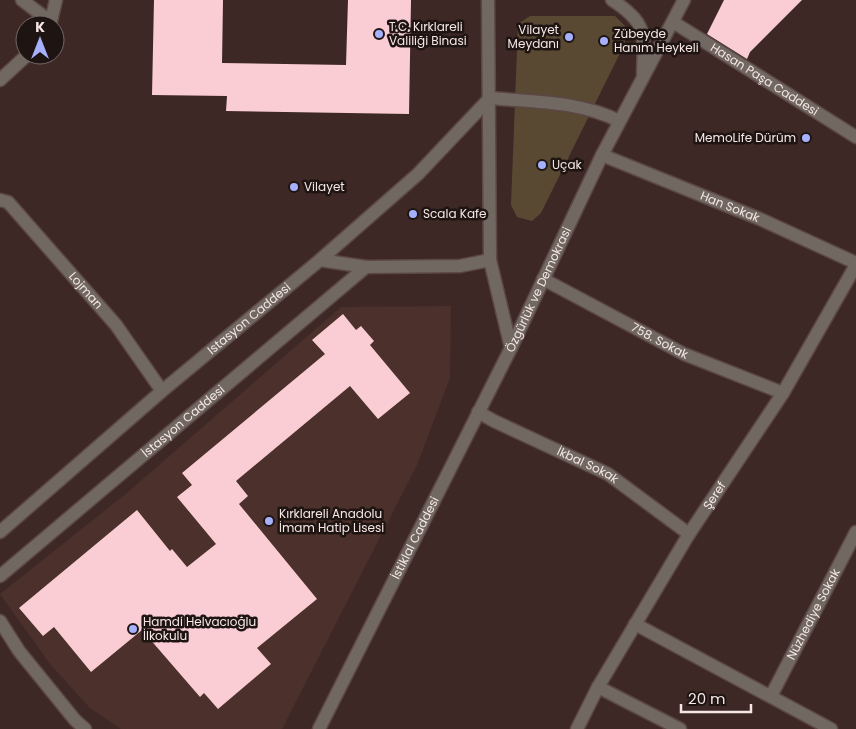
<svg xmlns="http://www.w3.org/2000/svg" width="856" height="729" viewBox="0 0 856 729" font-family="Poppins,sans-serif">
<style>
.built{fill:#4b302b}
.green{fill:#594933}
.building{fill:#facdd4}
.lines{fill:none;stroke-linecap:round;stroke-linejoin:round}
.minor-casing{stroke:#5b4744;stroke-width:15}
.minor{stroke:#716862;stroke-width:12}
.poi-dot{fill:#a5b1fc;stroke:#1e1412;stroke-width:2}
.labels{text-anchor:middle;stroke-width:5;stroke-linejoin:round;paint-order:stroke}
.poi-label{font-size:12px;fill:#f6e7e4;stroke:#1e1412;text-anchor:start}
.street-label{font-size:12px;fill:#f6e7e4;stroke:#1e1412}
</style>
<rect width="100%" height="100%" fill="#3e2825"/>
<!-- built -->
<polygon class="built" points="451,306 450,378 417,465 282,729 121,729 90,708 50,664 0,594 128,492 341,307"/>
<!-- green -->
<polygon class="green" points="530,16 615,16 626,27 625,43 541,213 532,221 517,217 511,205 518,24"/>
<!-- building -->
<g class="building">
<polygon points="154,0 223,0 222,63 346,65 348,0 411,0 409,114 226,111 227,96 152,95"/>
<polygon points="724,0 802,0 750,52 747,59 707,34"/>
<polygon points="343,314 356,330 361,326 374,341 370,345 410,393 378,419 350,386 236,481 248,496 239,504 317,599 257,648 271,664 218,709 204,693 200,697 142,630 91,672 54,627 43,636 19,608 137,510 170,551 172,549 187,567 216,544 177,497 192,485 182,473 325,354 312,340"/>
</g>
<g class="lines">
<defs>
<g id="minor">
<polyline points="22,0 51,22"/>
<polyline points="488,0 490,260 511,348"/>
<path d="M612,0C648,23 644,34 643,74"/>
<path id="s1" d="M673,22L856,137"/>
<polyline points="50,25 56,0"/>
<polyline points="0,80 27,55"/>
<path d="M490,98C533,102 580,101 619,121"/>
<path id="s2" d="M602,155L760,219L856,263"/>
<path id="s3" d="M0,200L8,202L116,325L162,391"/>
<polyline points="320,260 366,267 460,266 490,260"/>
<path id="s4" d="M543,279L684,354L783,393"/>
<path id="s5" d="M478,412L494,421L608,474L689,534"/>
<path id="s6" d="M0,532L162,391L320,260L418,174L490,98"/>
<path id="s7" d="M0,576L366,267"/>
<polyline points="0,621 19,651 75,720 85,729"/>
<polyline points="635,624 831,729"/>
<polyline points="598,687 680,729"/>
<path id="s8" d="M771,696L856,532"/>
<path id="s9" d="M319,729L511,348L602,155L684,0"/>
<path id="s10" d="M577,729L598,687L689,534L783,393L856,265"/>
</g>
</defs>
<!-- minor casing -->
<use href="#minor" class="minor-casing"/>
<!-- minor -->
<use href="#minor" class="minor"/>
</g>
<!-- markers -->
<g class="poi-dot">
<circle cx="379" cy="34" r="5"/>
<circle cx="569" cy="37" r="5"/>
<circle cx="604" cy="41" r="5"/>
<circle cx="806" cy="138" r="5"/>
<circle cx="542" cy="165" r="5"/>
<circle cx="294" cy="187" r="5"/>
<circle cx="413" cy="214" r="5"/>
<circle cx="269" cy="521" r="5"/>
<circle cx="133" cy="629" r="5"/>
</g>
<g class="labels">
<!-- poi labels -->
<g class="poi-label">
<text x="389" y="31">T.C. Kırklareli<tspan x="389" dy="14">Valiliği Binasi</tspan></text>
<text x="559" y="34" text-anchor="end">Vilayet<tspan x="559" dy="14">Meydanı</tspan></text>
<text x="614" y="38">Zübeyde<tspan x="614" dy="14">Hanım Heykeli</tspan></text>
<text x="796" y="142" text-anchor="end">MemoLife Dürüm</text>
<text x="552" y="169">Uçak</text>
<text x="304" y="191">Vilayet</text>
<text x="423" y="218">Scala Kafe</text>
<text x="279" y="518">Kırklareli Anadolu<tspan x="279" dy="14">İmam Hatip Lisesi</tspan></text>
<text x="143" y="626">Hamdi Helvacıoğlu<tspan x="143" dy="14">İlkokulu</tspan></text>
</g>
<!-- street labels -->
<g class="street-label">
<text dy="4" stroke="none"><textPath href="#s1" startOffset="108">Hasan Paşa Caddesi</textPath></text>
<text dy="4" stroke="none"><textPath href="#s2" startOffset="138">Han Sokak</textPath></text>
<text dy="4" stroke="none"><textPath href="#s9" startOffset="491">Özgürlük ve Demokrasi</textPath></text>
<text dy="4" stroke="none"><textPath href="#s3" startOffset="126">Lojman</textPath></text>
<text dy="4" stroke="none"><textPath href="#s6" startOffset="328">Istasyon Caddesi</textPath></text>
<text dy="4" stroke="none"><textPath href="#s4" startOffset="132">758. Sokak</textPath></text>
<text dy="4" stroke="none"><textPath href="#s7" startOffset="240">İstasyon Caddesi</textPath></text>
<text dy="4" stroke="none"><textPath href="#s5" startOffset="122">İkbal Sokak</textPath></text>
<text dy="4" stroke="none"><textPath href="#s10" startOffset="271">Şeref</textPath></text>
<text dy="4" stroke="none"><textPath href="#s9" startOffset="214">İstiklal Caddesi</textPath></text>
<text dy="4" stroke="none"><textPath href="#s8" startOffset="92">Nüzhediye Sokak</textPath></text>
</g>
</g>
<!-- north arrow -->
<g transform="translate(40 40)"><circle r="24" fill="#1e1412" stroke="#746866"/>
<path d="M0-4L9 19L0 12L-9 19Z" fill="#a5b1fc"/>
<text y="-8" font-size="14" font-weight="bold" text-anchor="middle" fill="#f6e7e4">K</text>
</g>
<!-- scale -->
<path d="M681 704v8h70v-8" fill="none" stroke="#f6e7e4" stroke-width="2.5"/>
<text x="688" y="704" font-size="15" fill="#f6e7e4" stroke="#1e1412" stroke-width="4" paint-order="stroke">20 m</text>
</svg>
